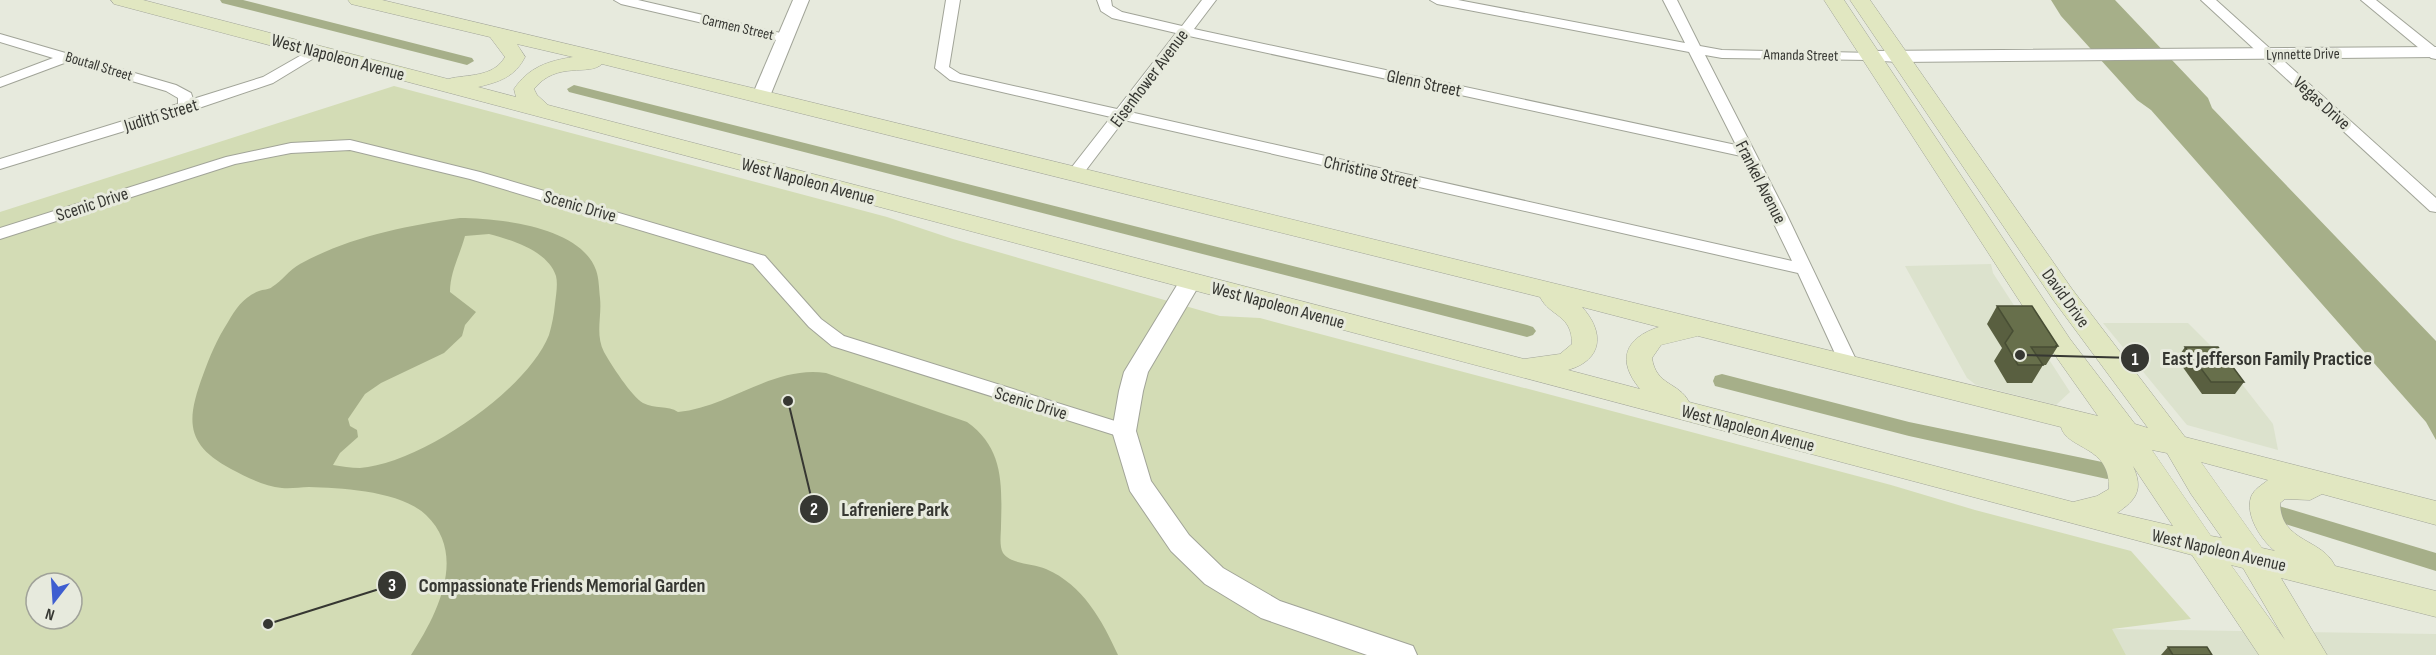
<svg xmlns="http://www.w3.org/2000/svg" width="2436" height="655" viewBox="0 0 2436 655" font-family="'Sofia Sans Condensed',sans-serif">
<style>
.built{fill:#dce2cd}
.green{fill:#d3dcb5;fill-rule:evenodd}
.water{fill:#a6af89;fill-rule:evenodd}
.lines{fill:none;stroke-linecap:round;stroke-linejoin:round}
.canal{fill:#a6af89;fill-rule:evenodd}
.minor-casing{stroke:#a1a498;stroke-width:2}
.tertiary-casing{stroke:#a1a498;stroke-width:2}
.secondary-casing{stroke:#a1a498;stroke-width:1}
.minor{fill:#fff;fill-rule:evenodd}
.tertiary{fill:#fff;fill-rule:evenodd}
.secondary{fill:#e1e7c1;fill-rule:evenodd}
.wall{fill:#595f40}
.building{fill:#676f4b;stroke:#484e34;stroke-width:1.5}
.labels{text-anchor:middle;stroke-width:6;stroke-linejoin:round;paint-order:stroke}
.far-street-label{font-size:15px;fill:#363732;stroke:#e7eadd}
.street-label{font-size:18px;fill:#363732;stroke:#e7eadd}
.leader{fill:none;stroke:#363732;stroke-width:2}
.callout-dot{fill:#363732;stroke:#e7eadd;stroke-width:2}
.mark-label{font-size:18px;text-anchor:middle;font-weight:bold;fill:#fff}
.callout-label{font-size:20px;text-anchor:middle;font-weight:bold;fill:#363732;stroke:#e7eadd;stroke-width:6;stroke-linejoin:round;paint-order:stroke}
</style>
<rect width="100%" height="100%" fill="#e7eadd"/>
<!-- built -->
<g class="built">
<polygon points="1991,264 1993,273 2070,392 2056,405 1976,385 1967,378 1905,266"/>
<polygon points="2103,323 2188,323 2216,351 2273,424 2278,450 2187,425"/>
<polygon points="2111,629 2436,634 2436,655 2126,655"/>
</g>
<!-- green -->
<path class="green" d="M394,86L887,217L953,239L1220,316L1260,318L1891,485L1975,510L2131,551L2191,619L2112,629L2126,655H0V212ZM36,583H72V619H36Z"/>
<!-- water -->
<g class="water">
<polygon points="2051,0 2115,0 2208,98 2212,108 2436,341 2436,440 2426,422 2151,110 2137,100 2061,16"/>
<path d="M460,218C498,218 581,227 596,270C599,278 599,289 600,298C602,317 595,334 604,352C610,363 632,397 643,403C654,409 668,405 678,412C729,407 774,365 826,373L967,422C1004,448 1002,485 1001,526C1001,534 999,546 1003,553C1012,565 1033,563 1046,569C1083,585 1102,620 1118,655H411C437,615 468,555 426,515C401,491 342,488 309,487C300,487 291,489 282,488C264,486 246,477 231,469C184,444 187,419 203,375C210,356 217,339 228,322C236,308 244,297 259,291C263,289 269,290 272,287C282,281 289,270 300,264C349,237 405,226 460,218ZM489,234C512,240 548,251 556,276C558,284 556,295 555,304C554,314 552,325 549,335C527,391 419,464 360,468C351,468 341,466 333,465L340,453L358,437L357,430L350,426L348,419L365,394L381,383L444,353L462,336L465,325L476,312L450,292C450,272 460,255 465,236Z"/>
</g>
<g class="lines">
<!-- canal -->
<g class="canal">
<polygon points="220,0 243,0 472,58 474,61 467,65 222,3"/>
<polygon points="574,85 1527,325 1533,327 1536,331 1533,335 1527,337 569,92 567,89"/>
<polygon points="1722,374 1909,422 2107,463 2114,466 2117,471 2114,476 2107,479 1909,436 1715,386 1713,381 1715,376"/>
<polygon points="2279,506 2436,553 2436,571 2272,520 2269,514 2272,508"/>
</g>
<defs>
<g id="minor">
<polygon points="614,0 638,0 785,34 792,38 785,42 621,4"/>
<path d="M946,0H960L949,67L960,74L1117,109L1176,33L1112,18L1101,11L1097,0H1111L1112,6L1122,12L1182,26L1202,0H1216L1194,29L1736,145L1689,52L1437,4L1430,0H1458L1685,43L1663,0H1677L1700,46L1722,50L1875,53L1877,56L1875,59L1870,60L1722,58L1705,55L1785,211L1859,366L1857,371L1850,373L1843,371L1798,273L1124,120L1080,178H1068L1066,175L1068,172L1111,117L950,80L935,68ZM1189,36L1741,156L1792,261L1130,112Z"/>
<polygon points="2201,0 2216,0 2436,198 2436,212 2430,211"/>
<polygon points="2361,0 2376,0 2436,48 2436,59 2431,58"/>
<polygon points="0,34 176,85 191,93 193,99 263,77 312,49 317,48 324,52 273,83 190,111 0,169 0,159 178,104 178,98 166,91 67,62 0,87 0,78 53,58 0,42"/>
<polygon points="350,140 480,172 765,256 821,319 844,336 1131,426 1134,431 1131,436 1124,438 832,346 809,327 753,264 470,179 350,150 291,153 235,164 0,239 0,228 226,157 291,143"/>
</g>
<g id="tertiary">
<polygon points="793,0 809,0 770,96 768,100 754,100 752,96"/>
<polygon points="2436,47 2436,57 1899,62 1864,60 1861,56 1864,52 1870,51"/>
<polygon points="1190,275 1198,277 1201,282 1148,372 1143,391 1136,431 1151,481 1189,535 1223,568 1280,601 1413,646 1417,655 1367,655 1261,618 1205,584 1171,551 1130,491 1112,431 1119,391 1124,372 1182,277"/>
</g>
<path id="secondary" d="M111,0H143L448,79C467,74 493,78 505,57L490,37L351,4L348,0H382L761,90L2098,416L2052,351L1824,0H1844L2070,339L2135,424L2148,428L2054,301L1850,0H1870L2072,289L2185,437L2436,501V525L2322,494L2310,500L2285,499L2280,503C2281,543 2322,538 2335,566L2436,591V617L2281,578L2327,655H2259L2192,555L114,4ZM517,44L573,57C548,61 529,67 514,89L516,97L478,87C499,82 515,77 525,57ZM602,64L1540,297C1550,317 1572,314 1572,344L1560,354L1524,359L548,105L537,95L534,89C557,60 589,77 602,64ZM1582,307L1659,327C1625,338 1616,360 1640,389L1568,370C1603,360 1605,332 1582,307ZM1698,336L2061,427C2067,450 2111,445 2109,489L2097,496L2073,502L1689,402C1679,382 1656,386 1652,358L1661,345ZM2152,450L2167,453L2191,494L2222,538L2211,536ZM2201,462L2268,480C2262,485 2254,489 2251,497C2245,515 2261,540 2275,551L2262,548ZM2133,466L2173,526L2117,513C2136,500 2144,490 2133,466ZM2231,565L2243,568L2285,640Z"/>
</defs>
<!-- minor casing -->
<use href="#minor" class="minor-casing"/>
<!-- tertiary casing -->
<use href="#tertiary" class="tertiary-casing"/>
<!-- secondary casing -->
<use href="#secondary" class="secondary-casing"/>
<!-- minor -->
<use href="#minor" class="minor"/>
<!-- tertiary -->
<use href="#tertiary" class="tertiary"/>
<!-- secondary -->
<use href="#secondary" class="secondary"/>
</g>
<!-- wall -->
<g class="wall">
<polygon points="1997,306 2058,346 2046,365 2043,365 2032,383 2007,383 1994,361 2002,348 1987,324"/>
<polygon points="2185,347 2244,382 2235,394 2202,394 2177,359"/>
<polygon points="2168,647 2212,655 2161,655"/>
</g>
<!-- building -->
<g class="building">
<polygon points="1997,306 2032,306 2058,346 2055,346 2057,347 2031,347 2043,365 2018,365 2005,343 2013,331"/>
<polygon points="2185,347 2218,347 2244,382 2211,382"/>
<polygon points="2168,647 2207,647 2212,655 2173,655"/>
</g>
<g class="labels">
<!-- far-street labels -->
<g class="far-street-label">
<text transform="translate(738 27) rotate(13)" y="5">Carmen Street</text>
<text transform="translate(2303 54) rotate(-1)" y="5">Lynnette Drive</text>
<text transform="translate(1801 55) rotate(1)" y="5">Amanda Street</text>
<text transform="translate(99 66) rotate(17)" y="5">Boutall Street</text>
</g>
<!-- street labels -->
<g class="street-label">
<text transform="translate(338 57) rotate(15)" y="6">West Napoleon Avenue</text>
<text transform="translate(1149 78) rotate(-53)" y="6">Eisenhower Avenue</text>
<text transform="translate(1424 83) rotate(12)" y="6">Glenn Street</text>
<text transform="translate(2322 103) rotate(42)" y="6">Vegas Drive</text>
<text transform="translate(161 115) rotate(-17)" y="6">Judith Street</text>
<text transform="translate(1371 172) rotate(13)" y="6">Christine Street</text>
<text transform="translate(808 181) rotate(15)" y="6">West Napoleon Avenue</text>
<text transform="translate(1761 182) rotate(63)" y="6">Frankel Avenue</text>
<text transform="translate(92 204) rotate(-18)" y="6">Scenic Drive</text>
<text transform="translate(580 206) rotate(16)" y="6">Scenic Drive</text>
<text transform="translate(2066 298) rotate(54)" y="6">David Drive</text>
<text transform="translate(1278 305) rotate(15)" y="6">West Napoleon Avenue</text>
<text transform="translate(1031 403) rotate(17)" y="6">Scenic Drive</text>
<text transform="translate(1748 428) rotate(15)" y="6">West Napoleon Avenue</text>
<text transform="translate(2219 550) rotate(13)" y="6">West Napoleon Avenue</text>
</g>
</g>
<!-- callouts -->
<path class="leader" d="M2020 355L2135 358M788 401L814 509M268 624L392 585"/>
<g class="callout-dot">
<circle cx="2020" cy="355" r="6"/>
<circle cx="788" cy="401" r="6"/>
<circle cx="268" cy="624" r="6"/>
<circle cx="2135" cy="358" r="15"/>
<circle cx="814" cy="509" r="15"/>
<circle cx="392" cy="585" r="15"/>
</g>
<g class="mark-label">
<text x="2135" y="365">1</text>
<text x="814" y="515">2</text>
<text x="392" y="591">3</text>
</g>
<g class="callout-label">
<text x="2267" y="365">East Jefferson Family Practice</text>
<text x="895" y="516">Lafreniere Park</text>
<text x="562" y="592">Compassionate Friends Memorial Garden</text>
</g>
<!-- north arrow -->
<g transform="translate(54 601) rotate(197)"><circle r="28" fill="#e7eadd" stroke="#a0a299" stroke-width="1.5"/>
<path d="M0-4.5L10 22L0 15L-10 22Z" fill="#3e5ed0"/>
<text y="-9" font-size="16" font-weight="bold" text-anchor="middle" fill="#363732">N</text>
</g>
</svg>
